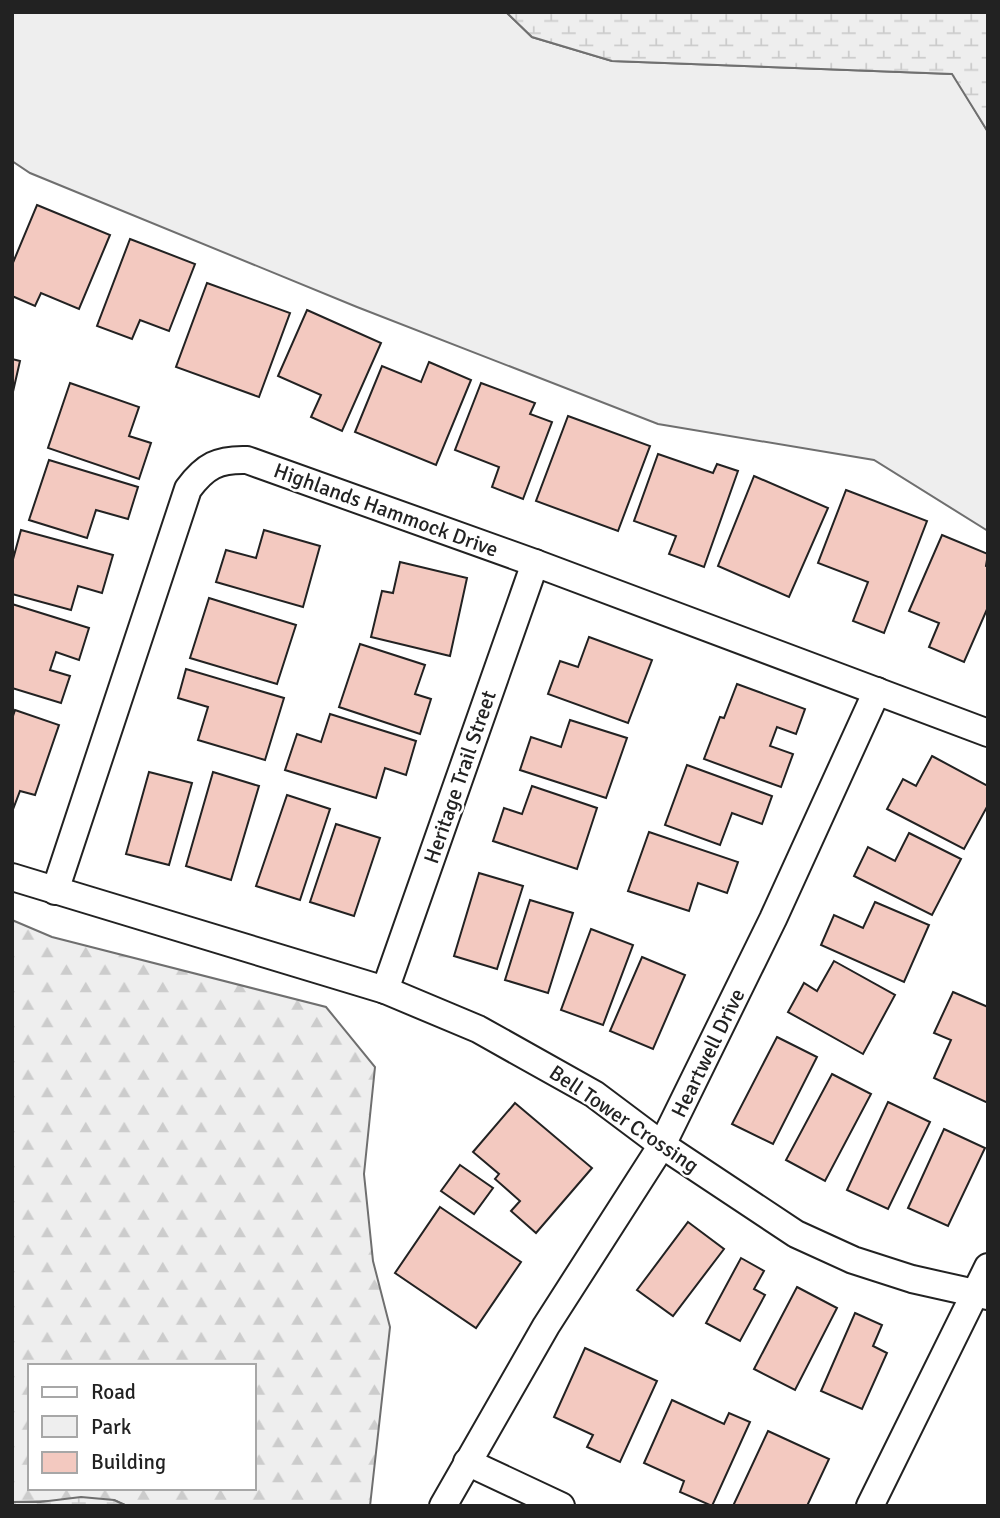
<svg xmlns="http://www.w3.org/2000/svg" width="1000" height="1518" viewBox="0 0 1000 1518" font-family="Signika,sans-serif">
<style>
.green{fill:#eee;stroke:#6f6f6f;stroke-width:2}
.forest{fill:url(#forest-firs);stroke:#6f6f6f;stroke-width:2;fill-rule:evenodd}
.wetland{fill:url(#wetland-marsh);stroke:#6f6f6f;stroke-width:2}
.building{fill:#f3c9c0;stroke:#222;stroke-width:2}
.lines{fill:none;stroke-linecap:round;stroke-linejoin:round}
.minor-casing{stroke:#222;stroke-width:30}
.minor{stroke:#fff;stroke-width:26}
.labels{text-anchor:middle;stroke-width:5;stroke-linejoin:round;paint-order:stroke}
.street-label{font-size:21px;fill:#222;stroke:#fff}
</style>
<defs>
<pattern id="forest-firs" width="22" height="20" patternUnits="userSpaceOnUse" patternTransform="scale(1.75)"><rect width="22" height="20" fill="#eee"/><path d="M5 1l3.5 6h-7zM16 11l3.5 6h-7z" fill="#ccc"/></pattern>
<pattern id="wetland-marsh" width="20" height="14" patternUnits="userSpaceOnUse" patternTransform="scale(1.75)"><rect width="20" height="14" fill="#eee"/><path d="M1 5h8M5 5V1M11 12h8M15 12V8" fill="none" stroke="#ccc"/></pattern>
</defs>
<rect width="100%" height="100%" fill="#fff"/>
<!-- green -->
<polygon class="green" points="12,12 506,12 532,37 612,61 953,74 988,132 988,531 874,460 658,424 357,307 30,173 12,161"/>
<!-- forest -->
<path class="forest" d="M12,920L52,937L326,1007L375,1067L364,1174L373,1261L390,1327L370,1506H127L114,1500L12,1502ZM30,1366H254V1488H30Z"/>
<!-- wetland -->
<g class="wetland">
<polygon points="506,12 988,12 988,132 952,74 612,61 532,37"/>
<polygon points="81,1497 114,1500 127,1506 12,1506 12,1502 40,1502"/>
</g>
<!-- building -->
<g class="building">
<polygon points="37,205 110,235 79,309 41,293 35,306 12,296 12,265"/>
<polygon points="130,239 195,264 169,331 140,320 132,339 97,326"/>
<polygon points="207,283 290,313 259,397 176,367"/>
<polygon points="307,310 381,343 342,431 311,417 321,395 278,376"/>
<polygon points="12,359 20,361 12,396"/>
<polygon points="429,362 471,380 436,465 355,432 382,366 421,382"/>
<polygon points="70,383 139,407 129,436 151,443 139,479 48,448"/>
<polygon points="481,383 535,403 530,414 552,422 523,499 492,487 499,467 455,450"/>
<polygon points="568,416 650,446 618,531 536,501"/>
<polygon points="658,454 713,473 717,464 738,471 704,567 669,554 676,536 634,521"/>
<polygon points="49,460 138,487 128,519 96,510 87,538 29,520"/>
<polygon points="754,476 828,508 789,597 718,566"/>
<polygon points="846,490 927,521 884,633 853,621 868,582 818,563"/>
<polygon points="21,530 113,555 102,593 78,586 71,610 12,594 12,563"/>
<polygon points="264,530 320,546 303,607 216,582 226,550 256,558"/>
<polygon points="942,535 988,554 986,566 988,567 988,607 964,662 929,647 939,623 909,611"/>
<polygon points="400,562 467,578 450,656 371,637 382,591 393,593"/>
<polygon points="209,598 296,625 277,684 190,658"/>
<polygon points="12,604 89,628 79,660 56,652 50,670 70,676 61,703 12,688"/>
<polygon points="589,637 652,660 628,723 548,694 560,661 578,667"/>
<polygon points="360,644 425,665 415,694 431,699 420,734 339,707"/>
<polygon points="186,669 284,698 265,760 198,740 208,707 178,698"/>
<polygon points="737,684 805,709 796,734 777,727 770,746 793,754 781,787 704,759 720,717 724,718"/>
<polygon points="15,710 59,725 35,795 20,791 12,812 12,719"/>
<polygon points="330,714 416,741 406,775 385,768 376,798 285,770 297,734 321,742"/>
<polygon points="570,720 627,738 606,798 520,770 531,737 561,747"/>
<polygon points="932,756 988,786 988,805 964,849 887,809 903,779 916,786"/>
<polygon points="687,765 772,796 762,824 732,813 720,845 665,825"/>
<polygon points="149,772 192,783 169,865 126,854"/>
<polygon points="213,772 259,786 231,880 186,866"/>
<polygon points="532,786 597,808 577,869 493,841 504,808 522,814"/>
<polygon points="287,795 330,809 300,900 256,886"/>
<polygon points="336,824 380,838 354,916 310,902"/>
<polygon points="649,832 738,862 727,893 698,883 689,911 628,891"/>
<polygon points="909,833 961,859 932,915 854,876 868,847 895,861"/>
<polygon points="479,873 523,886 497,969 454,956"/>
<polygon points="530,900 573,913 548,993 505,980"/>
<polygon points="875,902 929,925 904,982 821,945 834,915 863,928"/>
<polygon points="591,929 633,945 603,1025 561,1010"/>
<polygon points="642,957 685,975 653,1049 610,1031"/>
<polygon points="834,961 895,995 863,1054 788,1012 804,983 817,991"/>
<polygon points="953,992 988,1007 988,1103 934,1078 951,1040 934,1033"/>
<polygon points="777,1037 817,1057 773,1144 732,1124"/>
<polygon points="832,1074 871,1094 825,1181 786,1160"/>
<polygon points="888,1102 930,1122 888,1209 847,1190"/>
<polygon points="515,1103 592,1168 536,1233 511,1211 520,1201 495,1179 499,1174 473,1152"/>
<polygon points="944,1129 985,1148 948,1226 908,1208"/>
<polygon points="460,1165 493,1188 474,1214 441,1191"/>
<polygon points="440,1207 521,1262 476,1328 395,1273"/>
<polygon points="688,1222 724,1249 673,1316 637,1290"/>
<polygon points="741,1258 764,1271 754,1289 765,1295 740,1341 706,1323"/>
<polygon points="797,1287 837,1308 795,1390 754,1369"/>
<polygon points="855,1313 882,1325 873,1346 887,1353 862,1409 821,1391"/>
<polygon points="585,1348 657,1381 620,1462 587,1447 593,1435 554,1417"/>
<polygon points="672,1400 724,1424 729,1413 750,1422 712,1506 680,1492 684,1481 644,1463"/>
<polygon points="768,1431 829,1459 807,1506 733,1506"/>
</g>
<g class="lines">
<defs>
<g id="minor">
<polyline points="12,877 385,990 478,1029 594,1094 662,1145 796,1234 853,1260 912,1279 988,1296"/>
<path d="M55,891L188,489C205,466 218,459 247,460L535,563L988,733"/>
<polyline points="385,990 535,563"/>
<polyline points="467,1462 561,1506"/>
<polyline points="443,1506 546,1326 662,1145 773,919 877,691"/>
<polyline points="870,1506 988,1267"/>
</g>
</defs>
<!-- minor casing -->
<use href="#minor" class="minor-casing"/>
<!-- minor -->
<use href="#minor" class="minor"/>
</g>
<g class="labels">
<!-- street labels -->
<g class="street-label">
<text transform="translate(386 510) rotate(20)" y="7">Highlands Hammock Drive</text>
<text transform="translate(460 777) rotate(-71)" y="7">Heritage Trail Street</text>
<text transform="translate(708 1053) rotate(-64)" y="7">Heartwell Drive</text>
<text transform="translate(624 1119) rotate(34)" y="7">Bell Tower Crossing</text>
</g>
</g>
<!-- border -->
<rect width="1000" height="1518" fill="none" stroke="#222222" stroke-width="28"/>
<!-- legend -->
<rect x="28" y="1364" width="228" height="126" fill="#ffffff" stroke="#a7a7a7" stroke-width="2"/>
<rect x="42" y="1387" width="35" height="10" fill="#ffffff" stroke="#a7a7a7" stroke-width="2"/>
<text x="91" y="1399" font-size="21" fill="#222222">Road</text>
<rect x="42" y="1416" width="35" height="21" fill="#eeeeee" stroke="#a7a7a7" stroke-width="2"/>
<text x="91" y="1434" font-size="21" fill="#222222">Park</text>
<rect x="42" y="1452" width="35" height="21" fill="#f3c9c0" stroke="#a7a7a7" stroke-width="2"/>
<text x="91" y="1469" font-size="21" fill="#222222">Building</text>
</svg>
